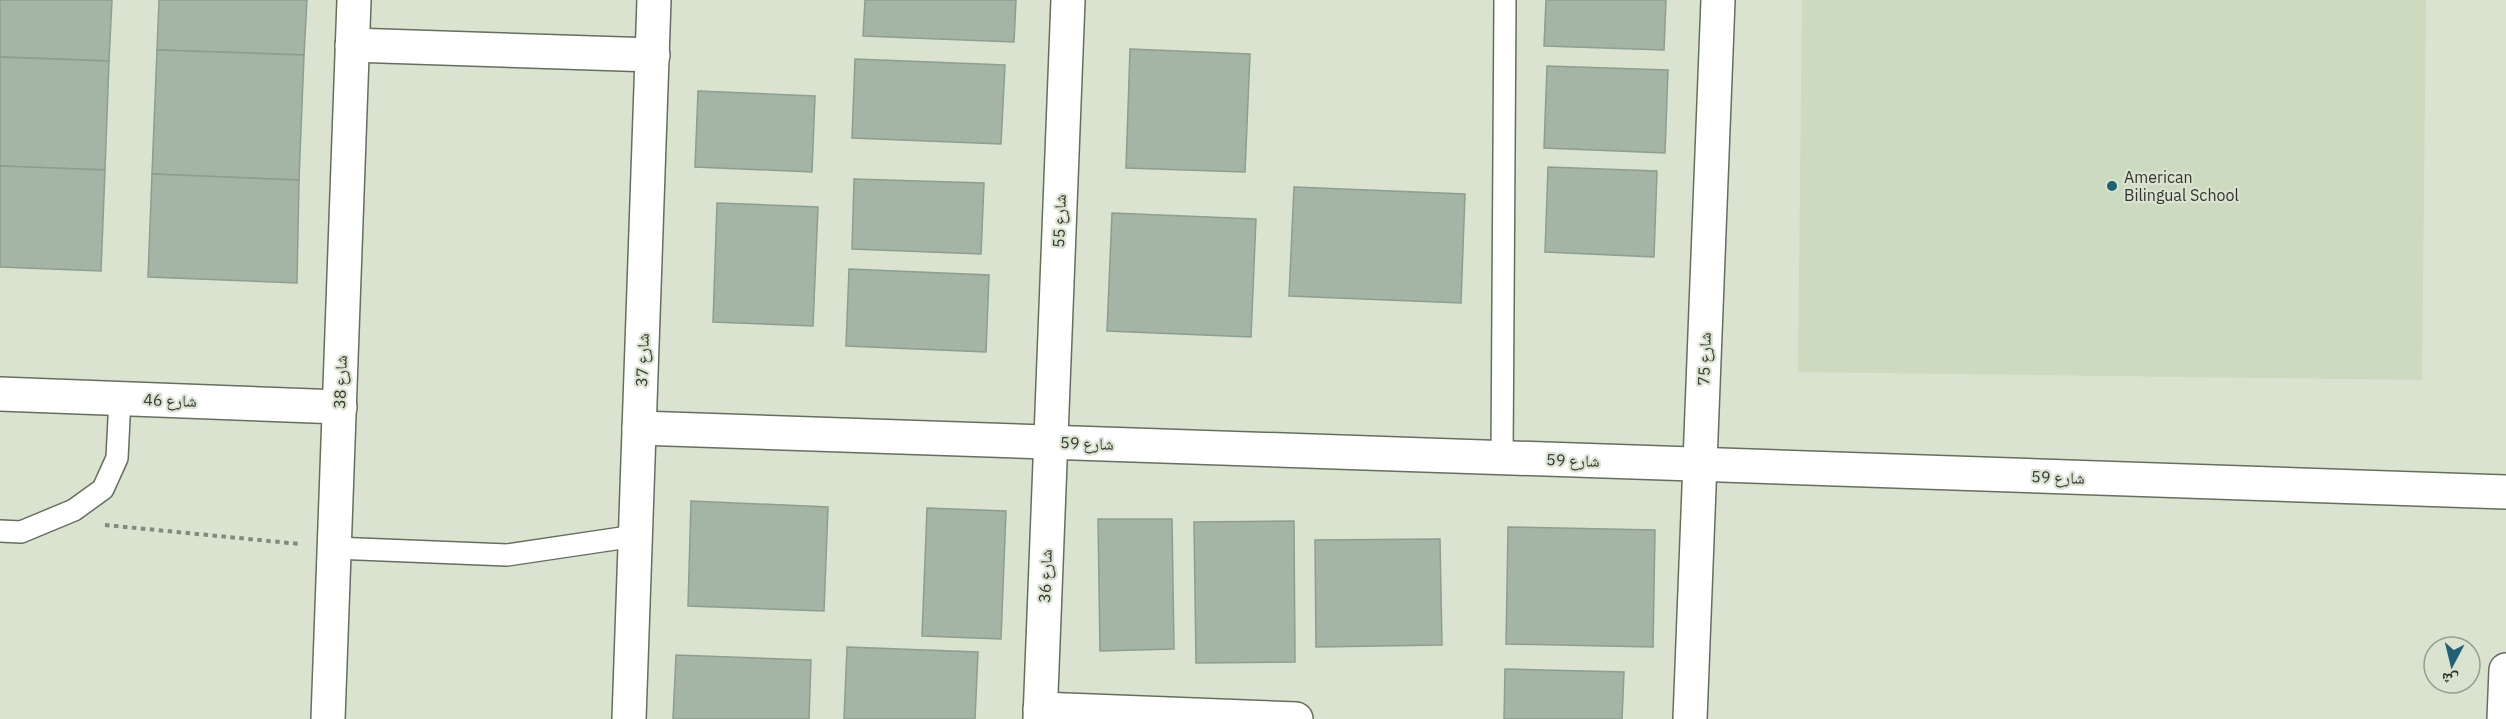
<svg xmlns="http://www.w3.org/2000/svg" width="2506" height="719" viewBox="0 0 2506 719" font-family="'IBM Plex Sans','Noto Naskh Arabic',sans-serif">
<style>
.built{fill:#ccdac0}
.building{fill:#a4b5a6;stroke:#8d9e8f;stroke-width:1.5}
.lines{fill:none;stroke-linecap:round;stroke-linejoin:round}
.lane-casing{stroke:#656f5d;stroke-width:24}
.street-casing{stroke:#656f5d;stroke-width:36}
.secondary-casing{stroke:#656f5d;stroke-width:36}
.path{stroke:#838a7d;stroke-width:4;stroke-dasharray:4.5 4.5;stroke-linecap:butt}
.lane{stroke:#fff;stroke-width:21}
.street{stroke:#fff;stroke-width:33}
.secondary{stroke:#fff;stroke-width:33}
.poi-dot{fill:#1f6175;stroke:#d9e3d0;stroke-width:2}
.labels{text-anchor:middle;stroke-width:4.5;stroke-linejoin:round;paint-order:stroke}
.poi-label{font-size:16px;fill:#32362f;stroke:#d9e3d0;text-anchor:start}
.street-label{font-size:16px;fill:#32362f;stroke:#d9e3d0}
</style>
<rect width="100%" height="100%" fill="#d9e3d0"/>
<!-- built -->
<polygon class="built" points="1802,0 2426,0 2422,380 1798,372"/>
<!-- building -->
<g class="building">
<polygon points="0,0 112,0 109,61 0,57"/>
<polygon points="159,0 307,0 304,55 157,50"/>
<polygon points="865,0 1016,0 1014,42 863,36"/>
<polygon points="1546,0 1666,0 1664,50 1544,46"/>
<polygon points="1130,49 1250,54 1245,172 1126,168"/>
<polygon points="157,50 304,55 299,180 152,174"/>
<polygon points="0,57 109,61 105,170 0,166"/>
<polygon points="855,59 1005,65 1001,144 852,138"/>
<polygon points="1547,66 1668,70 1665,153 1544,148"/>
<polygon points="698,91 815,96 812,172 695,167"/>
<polygon points="0,166 105,170 101,271 0,267"/>
<polygon points="1548,167 1657,171 1654,257 1545,252"/>
<polygon points="152,174 299,180 297,283 148,277"/>
<polygon points="854,179 984,183 981,254 852,249"/>
<polygon points="1294,187 1465,194 1461,303 1289,296"/>
<polygon points="717,203 818,207 813,326 713,322"/>
<polygon points="1112,213 1256,219 1251,337 1107,331"/>
<polygon points="849,269 989,275 986,352 846,346"/>
<polygon points="691,501 828,507 824,611 688,606"/>
<polygon points="927,508 1006,511 1001,639 922,636"/>
<polygon points="1098,519 1172,519 1174,649 1100,651"/>
<polygon points="1294,521 1295,662 1196,663 1194,522"/>
<polygon points="1508,527 1655,530 1653,647 1506,644"/>
<polygon points="1440,539 1442,645 1316,647 1315,540"/>
<polygon points="847,647 978,652 975,719 844,719"/>
<polygon points="676,655 811,660 809,719 673,719"/>
<polygon points="1505,669 1624,672 1622,719 1504,719"/>
</g>
<g class="lines">
<defs>
<g id="lane">
<polyline points="1502,457 1505,0"/>
<polyline points="0,531 21,532 74,510 103,489 117,458 120,399"/>
<polyline points="334,548 507,555 635,536"/>
</g>
<g id="street">
<polyline points="352,45 653,55"/>
<polyline points="0,394 340,407"/>
<polyline points="639,428 2506,492"/>
<polyline points="1040,709 1296,719"/>
<polyline points="328,719 354,0"/>
<polyline points="629,719 654,0"/>
<polyline points="1040,719 1068,0"/>
<polyline points="1690,719 1718,0"/>
</g>
<polyline id="secondary" points="2504,719 2506,670"/>
</defs>
<!-- lane casing -->
<use href="#lane" class="lane-casing"/>
<!-- street casing -->
<use href="#street" class="street-casing"/>
<!-- secondary casing -->
<use href="#secondary" class="secondary-casing"/>
<!-- path -->
<polyline class="path" points="105,525 300,544"/>
<!-- lane -->
<use href="#lane" class="lane"/>
<!-- street -->
<use href="#street" class="street"/>
<!-- secondary -->
<use href="#secondary" class="secondary"/>
</g>
<!-- markers -->
<circle class="poi-dot" cx="2112" cy="186" r="6"/>
<g class="labels">
<!-- poi labels -->
<g class="poi-label">
<text x="2124" y="183">American<tspan x="2124" dy="18">Bilingual School</tspan></text>
</g>
<!-- street labels -->
<g class="street-label">
<text transform="translate(1059 221) rotate(-88)" y="6">شارع 55</text>
<text transform="translate(1704 359) rotate(-88)" y="6">شارع 75</text>
<text transform="translate(642 360) rotate(-88)" y="6">شارع 37</text>
<text transform="translate(340 382) rotate(-88)" y="6">شارع 38</text>
<text transform="translate(170 400) rotate(2)" y="6">شارع 46</text>
<text transform="translate(1087 443) rotate(2)" y="6">شارع 59</text>
<text transform="translate(1573 460) rotate(2)" y="6">شارع 59</text>
<text transform="translate(2058 477) rotate(2)" y="6">شارع 59</text>
<text transform="translate(1045 576) rotate(-88)" y="6">شارع 36</text>
</g>
</g>
<!-- north arrow -->
<g transform="translate(2452 665) rotate(187)"><circle r="28" fill="#d9e3d0" stroke="#969e90" stroke-width="1.5"/>
<path d="M0-4.5L10 22L0 15L-10 22Z" fill="#1f6175"/>
<text y="-9" font-size="16" font-weight="bold" text-anchor="middle" fill="#32362f">ش</text>
</g>
</svg>
